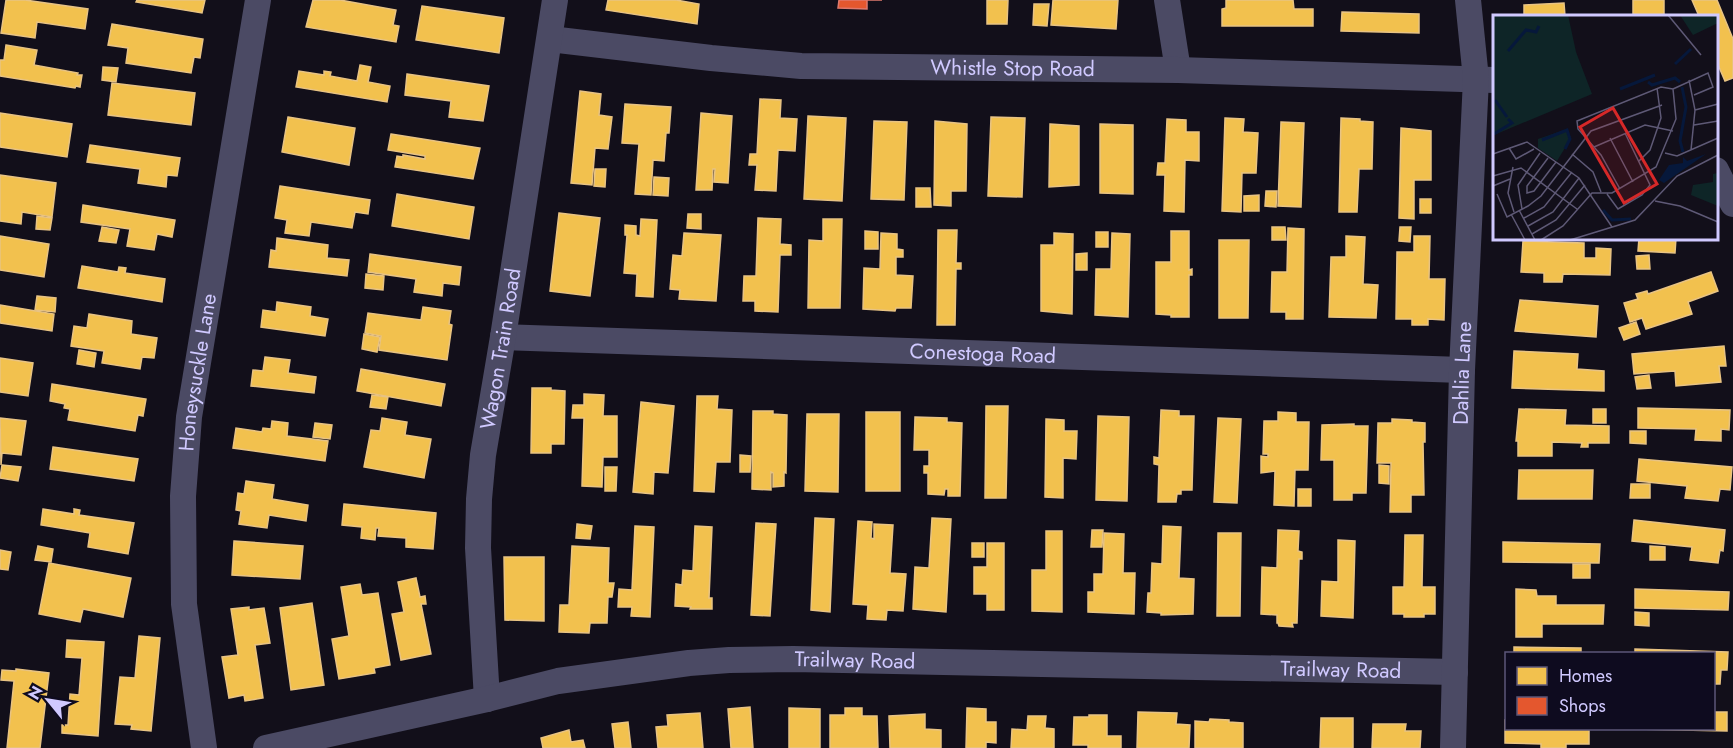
<svg xmlns="http://www.w3.org/2000/svg" width="1733" height="748" viewBox="0 0 1733 748" font-family="Jost,sans-serif">
<style>
.homes{fill:#f2c14e;stroke:#e8c383;stroke-width:1.5}
.shops{fill:#e4572e;stroke:#de796d;stroke-width:1.5}
.lines{fill:none;stroke-linecap:round;stroke-linejoin:round}
.street{stroke:#4b4a64;stroke-width:26}
.labels{text-anchor:middle;stroke-width:6;stroke-linejoin:round;paint-order:stroke}
.street-label{font-size:21px;fill:#d0c9ff;stroke:#0e0b1f}
.inset-river{fill:none;stroke:#06183b;stroke-width:3}
.inset-road{fill:none;stroke:#5e5976;stroke-width:1.5}
.view{fill:#d62828;fill-opacity:0.15;stroke:#d62828;stroke-width:3}
.inset-edge{fill:none;stroke:#d0c9ff;stroke-width:3}
</style>
<rect width="100%" height="100%" fill="#120f1a"/>
<!-- homes -->
<g class="homes">
<polygon points="6,0 25,0 88,9 85,29 37,22 35,38 1,33"/>
<polygon points="137,0 205,0 202,13 136,2"/>
<polygon points="313,0 340,0 396,10 393,25 399,26 396,42 306,27"/>
<polygon points="608,0 676,0 699,4 697,24 606,10"/>
<polygon points="987,0 1008,0 1007,24 987,24"/>
<polygon points="1053,0 1118,0 1116,29 1051,25"/>
<polygon points="1226,0 1293,0 1294,9 1313,9 1313,26 1222,26 1222,9 1226,8"/>
<rect x="1633" y="0" width="31" height="16"/>
<polygon points="1692,0 1717,0 1733,39 1733,78 1725,81 1716,60 1716,16 1699,16"/>
<polygon points="1564,3 1565,16 1524,16 1524,5"/>
<polygon points="1034,4 1049,4 1047,26 1033,25"/>
<polygon points="422,6 504,18 499,53 416,40"/>
<polygon points="1342,12 1419,14 1419,33 1341,31"/>
<polygon points="112,24 203,39 200,58 194,57 191,73 126,63 128,48 108,45"/>
<polygon points="6,45 37,50 34,65 78,73 77,75 82,75 80,87 76,86 75,88 0,76 0,60 4,60"/>
<polygon points="360,65 371,67 368,82 390,86 387,102 296,87 299,71 324,75 324,71 331,72 330,76 357,81"/>
<polygon points="103,67 118,68 116,82 102,80"/>
<polygon points="407,74 489,86 483,121 449,117 451,101 405,95"/>
<polygon points="112,83 195,93 191,125 108,115"/>
<polygon points="580,91 601,94 599,115 612,117 608,149 595,148 592,185 571,183"/>
<polygon points="760,99 781,100 780,118 797,119 795,151 778,150 776,191 755,190 757,165 749,165 750,154 757,154"/>
<polygon points="625,104 671,107 669,133 666,133 664,161 653,160 651,195 635,194 639,144 622,143"/>
<polygon points="0,113 72,124 67,157 0,147"/>
<polygon points="701,113 732,116 728,183 714,182 715,169 713,169 712,190 696,190"/>
<polygon points="808,116 846,118 842,201 804,199"/>
<polygon points="288,117 355,128 349,165 282,152"/>
<polygon points="991,117 1025,118 1022,197 988,196"/>
<polygon points="1225,118 1244,119 1243,132 1258,133 1256,173 1242,173 1241,212 1222,211"/>
<polygon points="1341,118 1360,119 1360,121 1373,122 1372,169 1359,169 1357,212 1339,212"/>
<polygon points="1167,119 1186,120 1186,132 1199,132 1199,161 1185,160 1184,212 1164,211 1165,175 1157,175 1158,163 1165,163"/>
<polygon points="874,121 907,122 904,200 871,199"/>
<polygon points="935,121 967,124 966,191 951,191 951,206 934,205"/>
<polygon points="1281,122 1304,123 1301,207 1278,206"/>
<polygon points="1050,124 1079,126 1079,185 1049,187"/>
<polygon points="1100,124 1133,125 1133,194 1100,193"/>
<polygon points="1401,128 1431,131 1431,180 1414,180 1414,219 1399,218"/>
<polygon points="391,134 480,148 473,179 395,167 397,156 403,157 403,155 425,159 425,156 388,150"/>
<polygon points="90,145 180,158 177,176 167,175 166,187 138,183 140,169 87,162"/>
<polygon points="595,169 606,169 605,187 594,186"/>
<polygon points="0,175 56,183 52,217 22,212 21,224 0,221"/>
<polygon points="654,177 669,178 668,196 653,195"/>
<polygon points="280,186 370,200 368,214 355,212 352,228 311,222 309,236 285,233 287,220 275,218"/>
<polygon points="916,188 930,188 931,207 916,207"/>
<polygon points="1266,191 1277,191 1276,207 1265,206"/>
<polygon points="397,194 474,207 469,239 392,226"/>
<polygon points="1259,195 1259,211 1244,211 1244,196"/>
<rect x="1420" y="199" width="11" height="14"/>
<polygon points="83,205 175,220 172,237 157,234 154,250 127,246 130,229 81,222"/>
<polygon points="559,213 600,218 590,296 550,291"/>
<polygon points="688,214 701,214 701,229 687,228"/>
<polygon points="37,216 52,218 50,230 36,229"/>
<polygon points="758,218 781,219 780,244 791,245 791,255 780,255 778,312 755,311 755,301 743,301 744,276 756,276"/>
<polygon points="641,219 657,220 653,297 636,296 637,274 624,273 627,235 625,235 625,225 636,226 636,235 640,236"/>
<polygon points="823,219 842,219 840,308 808,308 809,240 823,241"/>
<polygon points="102,227 119,230 116,243 99,241"/>
<polygon points="1272,227 1285,227 1286,240 1272,240"/>
<polygon points="1400,227 1411,227 1410,242 1399,241"/>
<polygon points="1288,228 1304,229 1303,319 1286,319 1286,312 1271,312 1272,272 1287,272"/>
<polygon points="938,230 957,230 956,263 961,263 961,269 956,269 955,325 937,325"/>
<polygon points="865,231 878,232 878,249 865,249"/>
<polygon points="1171,231 1189,231 1189,270 1192,269 1192,275 1189,275 1189,317 1171,317 1171,315 1156,314 1156,262 1171,262"/>
<rect x="1096" y="232" width="12" height="15"/>
<polygon points="684,233 721,235 716,301 679,299 680,290 670,289 673,255 682,256"/>
<polygon points="881,233 897,234 897,249 903,250 903,257 896,257 896,275 913,276 911,308 896,308 895,311 863,309 864,268 880,269"/>
<polygon points="1054,233 1073,234 1072,314 1041,311 1041,245 1054,245"/>
<polygon points="1112,233 1130,234 1128,317 1095,315 1096,269 1111,269"/>
<polygon points="0,236 49,244 44,277 0,270"/>
<polygon points="1346,236 1365,237 1363,284 1378,285 1376,318 1329,317 1331,257 1346,257"/>
<polygon points="1414,236 1430,236 1429,279 1445,279 1444,320 1428,319 1428,325 1412,325 1412,319 1396,319 1397,252 1414,252"/>
<polygon points="277,238 328,245 327,258 349,260 347,276 269,267 271,250 276,251"/>
<polygon points="1639,238 1676,238 1675,253 1638,251"/>
<polygon points="1219,240 1249,240 1248,318 1219,318"/>
<polygon points="1523,241 1584,243 1584,258 1596,258 1596,248 1611,249 1610,275 1563,274 1562,282 1544,282 1544,273 1521,272"/>
<polygon points="1087,253 1087,270 1076,270 1076,254"/>
<polygon points="370,254 461,267 459,285 443,283 442,296 414,292 416,279 368,272"/>
<polygon points="1649,255 1650,269 1637,269 1636,256"/>
<polygon points="82,266 118,272 119,267 126,268 125,273 165,279 162,302 78,288"/>
<polygon points="1711,272 1718,291 1688,302 1692,314 1646,329 1642,318 1630,322 1624,303 1638,299 1636,294 1647,291 1648,294"/>
<polygon points="366,274 384,276 383,290 365,288"/>
<polygon points="37,296 56,298 55,312 35,310"/>
<polygon points="1520,300 1598,306 1596,337 1515,331"/>
<polygon points="277,302 311,307 310,316 328,319 325,336 261,327 263,310 276,312"/>
<polygon points="0,305 54,314 52,331 0,323"/>
<polygon points="423,307 451,311 449,324 452,325 447,360 379,350 381,336 365,333 368,313 421,320"/>
<polygon points="89,314 132,321 131,334 157,338 154,358 142,357 140,369 102,363 104,351 71,346 74,326 87,328"/>
<polygon points="1636,322 1640,334 1624,340 1619,328"/>
<polygon points="364,334 380,337 377,352 362,349"/>
<polygon points="1724,346 1726,366 1719,366 1721,382 1676,386 1675,371 1634,374 1632,354"/>
<polygon points="79,350 96,353 94,367 77,364"/>
<polygon points="1514,351 1578,354 1577,369 1604,371 1604,391 1512,388"/>
<polygon points="265,357 290,360 288,373 316,377 314,393 251,386 253,370 263,371"/>
<polygon points="0,358 33,363 28,396 0,392"/>
<polygon points="361,369 445,384 441,406 357,391"/>
<polygon points="1649,375 1651,388 1637,389 1635,377"/>
<polygon points="52,384 146,399 143,416 138,415 135,431 68,420 70,409 64,408 65,404 50,401"/>
<polygon points="532,388 551,388 551,390 565,391 564,444 551,444 551,453 531,453"/>
<polygon points="584,394 604,395 603,416 617,416 617,457 603,457 602,487 582,486 584,418 572,418 573,405 584,405"/>
<polygon points="372,395 388,397 386,409 370,407"/>
<polygon points="697,396 718,396 717,409 732,410 730,462 716,462 714,492 694,491"/>
<polygon points="641,402 674,406 668,473 654,472 653,494 633,492"/>
<polygon points="986,406 1008,406 1006,498 985,498"/>
<polygon points="1638,408 1730,410 1729,430 1721,429 1721,441 1695,440 1696,429 1638,428"/>
<polygon points="1519,409 1566,410 1565,425 1609,426 1609,443 1588,443 1588,447 1581,447 1582,443 1552,442 1552,456 1518,456 1518,441 1516,441"/>
<rect x="1593" y="409" width="13" height="14"/>
<polygon points="1161,410 1179,411 1179,416 1194,416 1192,490 1181,490 1181,494 1177,494 1176,502 1158,502 1159,465 1154,464 1154,457 1159,458"/>
<polygon points="753,411 773,411 773,414 787,415 786,473 784,472 784,486 773,487 773,473 771,472 771,490 752,489"/>
<rect x="866" y="412" width="34" height="79"/>
<polygon points="1278,412 1296,413 1296,422 1309,422 1308,470 1295,470 1294,506 1274,505 1275,471 1261,473 1261,456 1268,457 1268,454 1263,454 1264,421 1278,421"/>
<polygon points="807,414 839,414 838,492 805,491"/>
<polygon points="1098,416 1129,417 1127,501 1096,500"/>
<polygon points="915,417 947,418 947,422 962,423 960,496 948,496 948,489 945,489 944,495 928,494 928,473 924,473 924,466 929,466 929,450 914,450"/>
<polygon points="0,418 26,421 21,455 2,453 1,465"/>
<polygon points="382,418 407,422 405,435 431,439 424,478 364,467 371,430 380,431"/>
<polygon points="1218,418 1241,419 1237,503 1214,502"/>
<polygon points="1046,419 1064,420 1064,431 1077,431 1076,459 1063,458 1063,498 1045,497"/>
<polygon points="1392,419 1412,420 1412,422 1425,423 1425,442 1423,442 1424,495 1411,495 1411,512 1390,512 1391,463 1377,463 1378,423 1392,423"/>
<polygon points="272,421 288,423 287,436 328,441 325,461 233,448 236,428 262,432 263,428 271,429"/>
<polygon points="315,423 332,425 330,439 313,437"/>
<polygon points="1354,424 1354,426 1368,426 1366,493 1352,493 1352,500 1334,500 1334,460 1321,460 1322,425"/>
<polygon points="1630,431 1646,431 1646,444 1630,443"/>
<polygon points="53,447 138,459 134,481 50,469"/>
<polygon points="740,455 751,456 750,472 740,472"/>
<polygon points="1639,459 1732,467 1730,490 1720,489 1718,501 1685,498 1687,486 1637,481"/>
<polygon points="2,465 21,467 18,481 0,478"/>
<polygon points="1379,465 1389,466 1389,484 1379,483"/>
<polygon points="605,467 617,467 616,491 605,491"/>
<polygon points="1519,470 1593,470 1592,499 1518,499"/>
<polygon points="246,481 274,485 272,499 308,505 306,521 269,515 267,528 239,524 241,511 236,510 238,493 244,494"/>
<polygon points="1631,484 1650,484 1650,498 1630,498"/>
<rect x="1298" y="489" width="13" height="17"/>
<polygon points="344,504 436,513 433,549 406,547 406,538 378,536 379,528 376,528 375,540 361,538 362,527 342,525"/>
<polygon points="43,509 74,514 74,509 80,510 79,515 134,523 128,554 88,547 90,533 41,525"/>
<polygon points="815,518 834,519 830,612 811,610"/>
<polygon points="932,518 951,519 946,612 913,609 915,567 929,568"/>
<polygon points="1634,520 1725,530 1723,551 1720,550 1718,563 1690,560 1692,547 1632,541"/>
<polygon points="858,521 872,522 871,538 874,539 874,524 893,525 890,573 906,574 903,611 887,610 886,620 867,619 868,605 853,604"/>
<polygon points="756,523 776,524 770,616 751,615"/>
<polygon points="577,524 592,526 590,539 576,538"/>
<polygon points="635,526 654,527 650,617 631,616 632,607 618,607 619,589 632,590"/>
<polygon points="695,526 712,527 709,598 712,598 712,609 690,609 691,607 675,606 676,584 682,585 683,570 693,571"/>
<polygon points="1163,526 1181,527 1179,578 1194,579 1193,614 1161,615 1161,613 1147,612 1148,593 1151,593 1152,563 1162,564"/>
<polygon points="1092,530 1103,530 1102,547 1091,547"/>
<polygon points="1278,530 1299,531 1298,551 1302,552 1302,559 1299,559 1297,623 1292,623 1293,627 1279,626 1278,623 1277,623 1277,615 1261,614 1262,567 1277,568"/>
<polygon points="1046,531 1062,531 1062,612 1032,611 1032,570 1046,570"/>
<polygon points="1104,533 1124,534 1123,573 1135,573 1134,614 1088,612 1088,592 1094,592 1094,574 1103,574"/>
<polygon points="1218,533 1241,533 1240,616 1217,616"/>
<polygon points="1405,535 1423,535 1422,587 1435,587 1435,614 1424,614 1424,617 1404,617 1404,614 1393,614 1393,587 1404,587"/>
<polygon points="1338,540 1355,541 1353,618 1321,616 1322,581 1338,582"/>
<polygon points="234,541 303,546 300,579 232,575"/>
<polygon points="1503,542 1600,544 1599,563 1503,562"/>
<rect x="972" y="543" width="12" height="14"/>
<polygon points="987,543 1004,543 1004,610 987,610 987,594 974,594 974,567 987,567"/>
<polygon points="38,546 53,549 51,562 35,560"/>
<polygon points="572,546 609,548 608,583 614,583 612,597 608,597 607,623 590,623 589,633 559,632 560,605 569,605"/>
<polygon points="1650,546 1665,547 1665,560 1650,560"/>
<polygon points="0,550 11,552 8,570 0,569"/>
<polygon points="504,557 544,557 544,621 505,620"/>
<polygon points="49,563 131,578 123,617 83,609 80,622 39,614"/>
<rect x="1573" y="564" width="17" height="14"/>
<polygon points="416,578 420,597 425,596 426,604 421,604 431,654 401,660 392,614 404,612 398,582"/>
<polygon points="360,584 362,595 378,593 390,665 374,668 375,673 339,679 332,639 349,636 341,587"/>
<polygon points="1516,589 1536,590 1537,596 1556,596 1556,605 1604,605 1603,624 1542,624 1542,637 1516,637"/>
<polygon points="1635,589 1729,592 1728,610 1635,608"/>
<polygon points="312,603 324,685 291,690 280,608"/>
<polygon points="249,607 249,610 264,608 270,643 255,645 263,698 245,701 244,695 229,698 222,657 238,655 231,609"/>
<polygon points="1635,612 1649,613 1649,626 1635,625"/>
<polygon points="139,636 160,638 151,731 131,729 132,725 115,724 120,677 135,678"/>
<polygon points="67,640 104,642 98,736 62,733 62,725 68,725 70,694 79,695 82,658 66,657"/>
<polygon points="1514,647 1581,648 1581,654 1514,654"/>
<polygon points="1635,649 1728,652 1727,670 1721,670 1720,684 1714,684 1714,654 1635,654"/>
<polygon points="16,669 49,673 40,748 7,748 14,681 1,680 2,670 16,671"/>
<polygon points="750,707 753,748 731,748 728,709"/>
<polygon points="789,708 820,709 820,748 789,748"/>
<polygon points="845,708 862,708 862,716 877,716 878,748 830,748 830,715 845,715"/>
<polygon points="967,708 986,709 986,722 996,722 996,743 986,742 986,748 966,748"/>
<polygon points="1138,712 1177,713 1176,724 1190,725 1189,748 1137,748"/>
<polygon points="1714,712 1727,712 1727,731 1634,729 1714,728"/>
<polygon points="700,713 703,748 658,748 656,727 668,726 667,715"/>
<polygon points="925,714 925,729 941,730 941,748 890,748 889,716"/>
<polygon points="1089,715 1107,715 1107,736 1121,736 1121,748 1088,748 1088,745 1073,745 1074,717 1089,717"/>
<polygon points="1028,716 1046,716 1045,728 1054,729 1054,748 1011,748 1012,729 1027,730"/>
<polygon points="1321,718 1353,718 1353,748 1320,748"/>
<polygon points="1210,719 1229,720 1229,722 1243,723 1243,748 1195,748 1195,721 1209,722"/>
<polygon points="1505,720 1506,720 1506,728 1589,728 1589,744 1566,744 1566,748 1541,748 1541,744 1505,743"/>
<polygon points="628,722 631,748 615,748 612,724"/>
<polygon points="1373,724 1406,724 1405,731 1421,731 1420,748 1372,748"/>
<polygon points="569,730 571,742 583,740 585,748 543,748 541,738"/>
</g>
<!-- shops -->
<polygon class="shops" points="839,0 882,0 867,0 867,9 838,8"/>
<g class="lines">
<!-- street -->
<g class="street">
<polyline points="1167,0 1178,70"/>
<path id="s1" d="M550,39L711,58L801,66L1178,70L1494,80"/>
<polyline points="1716,170 1733,204"/>
<path id="s2" d="M503,337L1462,370"/>
<path id="s3" d="M487,699L478,548L479,499L483,455L503,337L555,0"/>
<path id="s4" d="M204,748L184,604L183,496L189,417L258,0"/>
<path id="s5" d="M266,748L487,699L558,681L689,663L729,660L793,659L1455,672"/>
<path id="s6" d="M1453,748L1462,370L1476,79L1468,0"/>
</g>
</g>
<g class="labels">
<!-- street labels -->
<g class="street-label">
<text dy="7" stroke="none"><textPath href="#s1" startOffset="464">Whistle Stop Road</textPath></text>
<text dy="7" stroke="none"><textPath href="#s3" startOffset="352">Wagon Train Road</textPath></text>
<text dy="7" stroke="none"><textPath href="#s2" startOffset="480">Conestoga Road</textPath></text>
<text dy="7" stroke="none"><textPath href="#s4" startOffset="378">Honeysuckle Lane</textPath></text>
<text dy="7" stroke="none"><textPath href="#s6" startOffset="375">Dahlia Lane</textPath></text>
<text dy="7" stroke="none"><textPath href="#s5" startOffset="598">Trailway Road</textPath></text>
<text dy="7" stroke="none"><textPath href="#s5" startOffset="1084">Trailway Road</textPath></text>
</g>
</g>
<!-- overview -->
<g transform="translate(1493 15)">
<rect width="225" height="225" fill="#120f1a"/>
<path d="M0,0H75L83,37L99,79L1,120ZM187,0H225V8L200,20ZM74,114L78,123L64,146L45,133V124ZM225,158V191L198,180L200,170L220,167V159Z" fill="#0e2527"/>
<path d="M213,139L171,168L166,165L176,150L190,148V142L194,146Z" fill="#06183b"/>
<path class="inset-river" d="M15,36L33,15L43,17L46,11M182,49L198,34M155,67L159,70L182,63L187,67M189,72L193,92L187,126L190,137M127,74L162,60M2,85L14,102M1,119L19,108L15,104M49,125L74,115L77,124L72,134M110,195L119,205L138,204"/>
<path class="inset-road" d="M175,0L208,40M196,65L202,95L198,135M180,74L215,58L220,72L201,80M202,95L225,89M201,110L225,106M117,123L140,167M101,132L152,110L180,116M16,133L23,144L41,134M172,138L184,141L225,123M0,139L34,127L86,163L119,212M79,139L100,157L108,177M55,143L34,171V178L41,176L63,147M146,146L157,135L168,103L164,73M20,152L15,178L21,197M0,161L28,153L84,194M0,171L17,164M127,174L108,140L85,114L84,106L168,72L180,74M4,179L14,202L35,191L48,181L98,116L169,90M114,179L125,194L149,180L157,170L132,118M162,186L187,191L225,207M29,194L25,170L47,138M26,195L42,225M18,199L32,225M31,203L51,192L79,157M35,211L60,197L86,163M39,219L63,205L92,170M48,225L70,211L99,178H119L163,152L183,104L180,74M77,225L142,205L184,161L225,140"/>
<path class="view" d="M120,93L164,169L131,188L87,112Z"/>
<rect width="225" height="225" class="inset-edge"/>
</g>
<!-- legend -->
<rect x="1505" y="652" width="210" height="78" fill="#0e0b1f" stroke="#5c5779" stroke-width="1.5"/>
<rect x="1517" y="667" width="30" height="18" fill="#f2c14e" stroke="#5c5779" stroke-width="1.5"/>
<text x="1559" y="682" font-size="18" fill="#d0c9ff">Homes</text>
<rect x="1517" y="697" width="30" height="18" fill="#e4572e" stroke="#5c5779" stroke-width="1.5"/>
<text x="1559" y="712" font-size="18" fill="#d0c9ff">Shops</text>
<!-- north arrow -->
<g transform="translate(48 700) rotate(300)" stroke="#0e0b1f" stroke-width="4.5" paint-order="stroke">
<path d="M0-4.5L10 22L0 15L-10 22Z" fill="#d0c9ff"/>
<text y="-9" font-size="16" font-weight="bold" text-anchor="middle" fill="#d0c9ff">N</text>
</g>
</svg>
